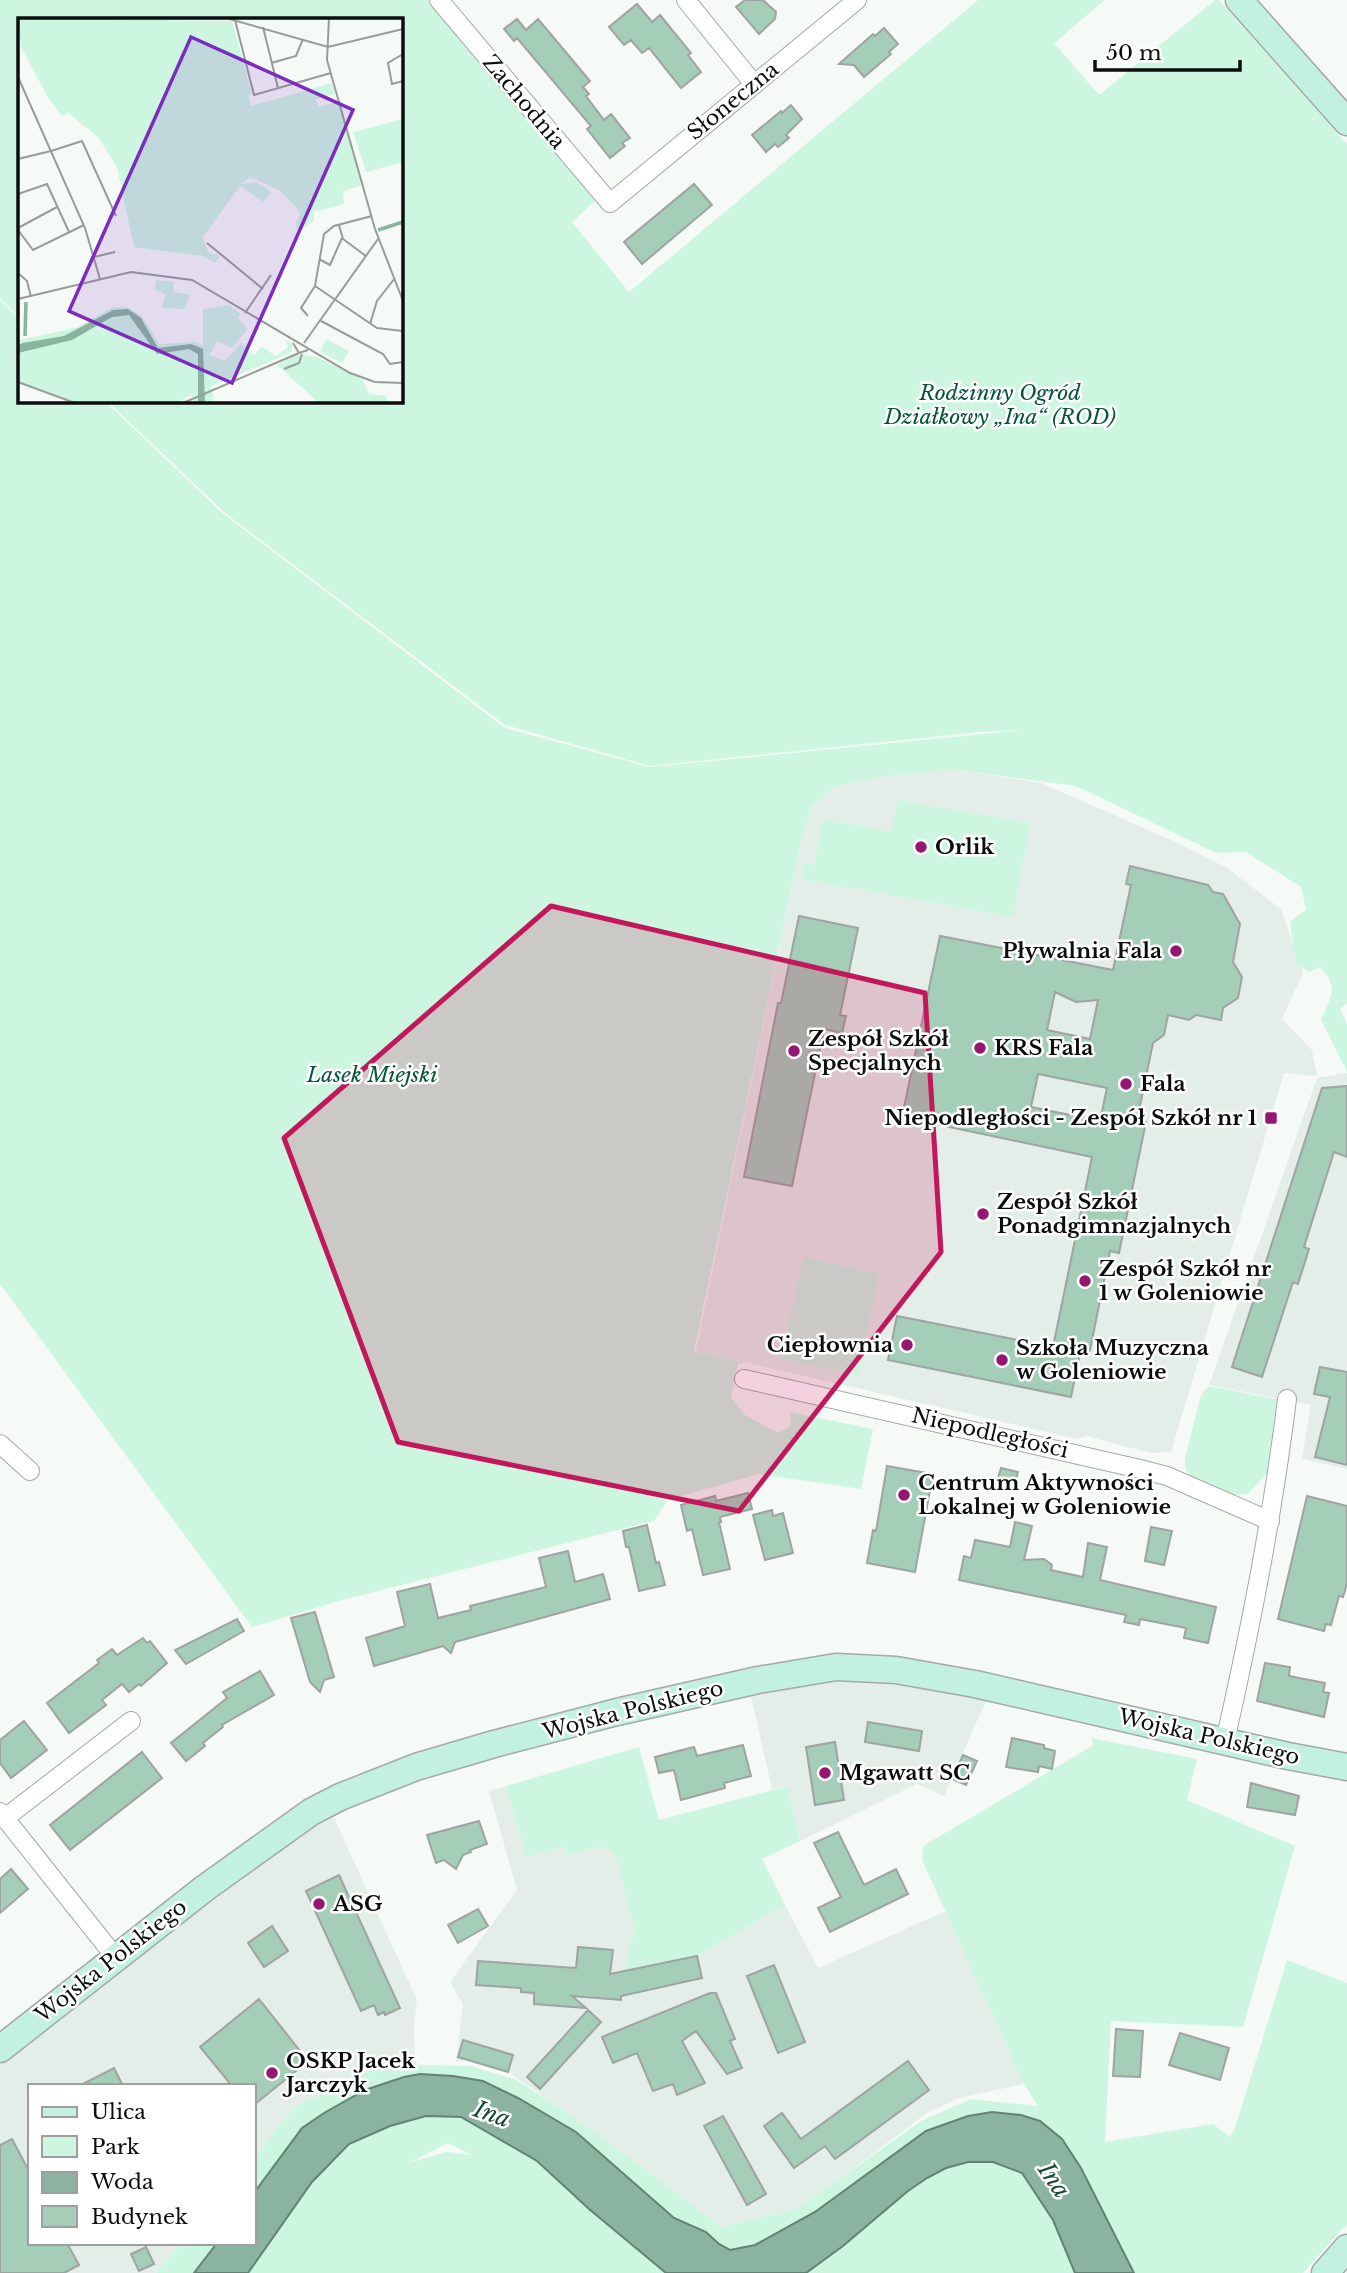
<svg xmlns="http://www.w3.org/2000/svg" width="1347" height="2273" font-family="'Libre Baskerville',serif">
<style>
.built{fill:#e3eee9}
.green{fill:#cdf6e1;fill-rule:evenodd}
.water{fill:#8ab49f;stroke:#648273;stroke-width:2}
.building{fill:#a4ceb8;stroke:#9fa3a1;stroke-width:2;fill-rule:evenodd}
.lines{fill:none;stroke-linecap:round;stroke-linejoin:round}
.street-casing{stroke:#a4a8a6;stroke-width:20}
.secondary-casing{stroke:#a4a8a6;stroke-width:29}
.street{stroke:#fff;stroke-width:18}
.secondary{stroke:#c3f1e0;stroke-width:26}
.marked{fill:#c2185b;fill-opacity:0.2;stroke:#c2185b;stroke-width:5;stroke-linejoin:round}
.poi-dot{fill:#951771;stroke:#fff;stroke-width:2.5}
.labels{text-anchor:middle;stroke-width:5;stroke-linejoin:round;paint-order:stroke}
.street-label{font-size:21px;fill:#0c0e0d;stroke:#fff}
.park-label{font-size:21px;font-style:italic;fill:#055439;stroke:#fff}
.poi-label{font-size:21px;font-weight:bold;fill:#0c0e0d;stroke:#fff;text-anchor:start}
.water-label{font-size:23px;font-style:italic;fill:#154a35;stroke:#fff}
.inset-river{fill:none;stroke:#8ab49f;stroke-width:3.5}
.inset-road{fill:none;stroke:#989c99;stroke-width:2}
.view{fill:#7b2cbf;fill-opacity:0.15;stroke:#7b2cbf;stroke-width:3.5}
.inset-edge{fill:none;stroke:#0c0e0d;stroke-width:3.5}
</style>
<rect width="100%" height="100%" fill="#f6faf7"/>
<path class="built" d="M955,770l86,13 139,61 47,24 54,41 22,64 -21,46 30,31 5,26 -33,-3 -113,379 -20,1 -65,-17 -9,3 -381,-88 105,-509 10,-35 25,-21 58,-11z
M1347,1073v396l-45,-10 9,-54 -102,-20 108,-307z
M842,1678l40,1 106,17 -44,100 -27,-12 -117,57 -12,-55 -16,3 -22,-97z
M506,1786l20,71 37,-11 5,9 32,-8 12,6 7,9 15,67 -8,41 71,-14 88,-51 33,63 128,-57 78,173 -65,14 -32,15 -132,99 -37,16 -43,-1 -61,-52 -144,-102 -41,-13 -13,1 7,-57 -13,-22 67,-92 -28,-99z
M332,1813l85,187 -3,24 1,37 -27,1 -95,46 -39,50v-72h-224v157h152l-26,30h-156v-210l243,-190z"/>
<path class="green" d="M0,0h429l166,201 -23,21 57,70 349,-292h127l-51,43 45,52 116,-95h4l128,144v859l-7,6 7,15v48l-26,-53c10,-20 18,-34 -1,-52l-11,5 -13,-8 -6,-42 16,-13 -5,-22 -55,-35 -30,1 -140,-67 -121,-16 -61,5 -58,11 -25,21 -10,35 -107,509 48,11v2h-4l-7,34 14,17 33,18 13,-7 -1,-14 83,17 -12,60 -103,-15 -90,26 -14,21 -312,79 -90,27 -252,-343v-984l19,19v82h86l116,111 284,216 145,39 373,-37 -43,2 -330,34 -145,-41 -280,-212 -118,-112h294v-382h-382v298l-19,-19z
M898,800l132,23 -17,94 -212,-38 3,-16 10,2 8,-46 70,12z
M803,1257l76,16 -21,102 -77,-16z
M1209,1386l72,14 -13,72 -19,21 -18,3 -40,-18 -6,-10v-10l16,-63z
M1091,1738l106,21 -10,41 108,46 -52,181 -132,-6 -6,121 108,-18 17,13 5,-9 52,-168 60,23v241l-44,49h-1147l26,-30h72v-85l39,-50 95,-46 28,-1 1,4 53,1 45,13 48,31 91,65 67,52 76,-18 124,-88 50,-22 67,7 -14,-22 -102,-224 1,-14 169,-100 1,-4zM448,2143l24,12 -26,-3 -37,11z
M639,1747l20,73 129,-34 12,55 -38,18 23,46 -88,51 -72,14 9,-41 -16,-67 -6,-9 -12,-6 -32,8 -5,-8 -37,10 -20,-71z"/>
<path class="water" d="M420,2074l33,2 30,5 35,17 58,34 98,86 32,14 13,12 11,6 25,-5 60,-33 111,-81 42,-15 24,-4 29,3 19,6 22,18 19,29 53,105h-59l-22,-53 -31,-47 -29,-11h-25l-22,6 -19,10 -19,13 -65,55 -37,27h-140l-77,-64 -52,-48 -76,-44 -35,-1 -36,10 -41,18 -37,38 -64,91h-54l23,-30h37v-50l48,-65 22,-15 41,-23 39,-13z"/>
<path class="building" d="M745,0h18l13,12 -1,7 -16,15 -23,-27z
M637,4l15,18 8,-7 31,38 -3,2 13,17 -20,16 -32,-40 -7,5 -11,-13 -7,5 -15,-18z
M517,19l9,11 12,-11 52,62 -7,6 6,7 -3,2 18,24 7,-6 19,24 -8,5 3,3 -15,12 -23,-29 4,-3 -74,-88 -3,3 -10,-12z
M884,28l14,16 -9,8 2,2 -27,23 -10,-12 -15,-1 34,-30 2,2z
M791,105l11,14 -16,16 3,3 -11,9 -3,-3 -9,8 -14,-17 29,-24 1,2z
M694,184l18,21 -70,59 -18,-22z
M1130,866l78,19 5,7 10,2 17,30 -7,38 9,15 -4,21 -15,10 -2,12 -25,-5 -7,5 -21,-5 -4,20 -11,8 -16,77 9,2 -27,131 -9,-2 -21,104 -9,-2 -9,44 -183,-37 9,-44 156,31 39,-190 -190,-40 38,-181 173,34 18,-85 -5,-1zM1055,992l21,10 22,-2 -8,39 -43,-9zM1038,1074l69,14 -7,33 -69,-14z
M799,916l59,12 -18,87 6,1 -4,17 -18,-4 -32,157 -48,-9 34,-174h3z
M1347,1086v71l-13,-5 -30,95 5,2 -11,35 -5,-2 -31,95 -30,-10 90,-279z
M1320,1367l27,5v93l-32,-8 15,-60 -16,-3z
M887,1466l46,8 -18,98 -48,-9 6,-33 3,1z
M1001,1468l17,4 -5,17 -17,-4z
M748,1493l4,16 -32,8 1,5h-2l11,47 -27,6 -11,-46 -5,2 -6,-26 34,-9 1,5z
M1307,1496l40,10v77l-4,14 -4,-1 -8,29 -5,-1 -2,7 -46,-12z
M772,1510l1,6 10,-3 10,40 -28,7 -12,-45z
M1015,1522l17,4 -8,34 20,-1 8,6 -1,5 32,7 5,-34 19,4 -7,33 116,27 -8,36 -24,-5 2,-10 -46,-9 -1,6 -15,-3 2,-7 -167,-35 5,-24 7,2 4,-18 35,7z
M647,1525l9,38 3,-1 6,23 -26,6 -10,-44h-3l-3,-16z
M1151,1527l21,4 -8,34 -19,-4z
M568,1551l7,31 28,-8 7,25 -155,43 -4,11 -8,-7 -69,20 -8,-28 39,-12 -8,-34 33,-8 8,34 33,-8 -1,-4 76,-19 -7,-29z
M315,1612l19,65 -10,3 -4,12 -10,-10 -19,-64z
M237,1619l7,12 -58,33 -11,-14z
M143,1638l4,5 3,-2 17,22 -26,23 -2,-2 -10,8 -7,-8 -20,16 4,5 -37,28 -22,-30 52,-40 -2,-3 15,-11 5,6z
M1265,1663l25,4 -1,9 36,7 -2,9 6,1 -5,24 -67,-16z
M260,1671l14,24 -52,30 1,2 -20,16 2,3 -19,15 -15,-18 56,-45 -4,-6z
M24,1721l23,29 -36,28 -11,-15v-23z
M868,1722l54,9 -3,20 -54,-9z
M1012,1738l32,7v3l11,3 -3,18 -13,-3 -1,6 -32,-5z
M835,1742l9,58 -29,5 -9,-58z
M743,1745l8,31 -27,7 1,5 -44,12 -7,-30 -15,3 -4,-16 39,-10 3,9z
M142,1752l20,26 -92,72 -20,-25z
M963,1755l14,6 -11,24 -14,-6z
M1251,1783l48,13 -4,19 -48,-8z
M479,1821l8,23 -17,6 1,2 -8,3 -7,14 -12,-9 -8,3 -9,-28z
M838,1832l26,53 32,-16 12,25 -78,38 -12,-24 23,-11 -27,-54z
M11,1869l17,20 -28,24v-34z
M339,1875l61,133 -15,7 -1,-3 -6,3 -4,-10 -13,6 -55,-120z
M478,1909l10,17 -30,17 -10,-18z
M272,1926l16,25 -24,16 -16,-24z
M578,1947l35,3 -3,24 87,-18 5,22 -81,18v4l-49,-4 14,12 -52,-4v-11l-13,-1v-4l-45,-3 2,-24 98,7z
M774,1965l31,77 -27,11 -31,-77z
M710,1993h6l19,46 -5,2 12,27 -15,6 -31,-43 -14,10 23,42 -28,12 -4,-11 -20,7 -16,-38 -24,10 -11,-26z
M259,1999l49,62 -54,44v-19h-22l-32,-39z
M588,2010l13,12 -61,67 -13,-12z
M1116,2029l27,2 -3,46 -27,-1z
M1180,2033l49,15 -9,32 -51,-15z
M463,2040l50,15 -5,17 -50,-15z
M908,2061l21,29 -94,69 -10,-13 -31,22 -30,-42 18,-13 19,26z
M114,2068l9,18h-44z
M723,2116l43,78 -19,11 -43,-79z
M12,2139l18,34v70h37l12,22 -15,8h-64v-128z
M146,2247l8,17 -15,7 -8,-17z"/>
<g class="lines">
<g class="street-casing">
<path id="street" d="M439,0l171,203 247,-203
M686,0l68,84
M744,1379l396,90 27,7 103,45
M0,1444l30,27
M1225,1741c26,-114 48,-227 62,-342
M0,1812l116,146
M5,1818l126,-97"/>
</g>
<g class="secondary-casing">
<path id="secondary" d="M1239,0l108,122
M0,2049l205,-161 106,-76 29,-15 76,-30 78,-23 123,-32 141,-32 78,-13 60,3 79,14 313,72 59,11
M1325,2273l22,-25"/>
</g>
<use href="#street" class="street"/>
<use href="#secondary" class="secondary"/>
</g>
<path class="marked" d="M551,906l374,87 16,259 -202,259 -341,-69 -114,-304z"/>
<g class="poi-dot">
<circle cx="921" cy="847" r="7"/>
<circle cx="1176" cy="951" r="7"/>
<circle cx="980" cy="1048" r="7"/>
<circle cx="794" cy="1051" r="7"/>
<circle cx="1126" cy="1084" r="7"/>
<rect x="1264" y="1111" width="14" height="14" rx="3.5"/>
<circle cx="983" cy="1214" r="7"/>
<circle cx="1085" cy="1281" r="7"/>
<circle cx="907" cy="1345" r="7"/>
<circle cx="1002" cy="1360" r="7"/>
<circle cx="904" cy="1495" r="7"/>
<circle cx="825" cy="1773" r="7"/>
<circle cx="319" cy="1904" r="7"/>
<circle cx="272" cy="2073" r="7"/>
</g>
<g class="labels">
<g class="street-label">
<text transform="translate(733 101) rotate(-39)" y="7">Słoneczna</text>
<text transform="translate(524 102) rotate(50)" y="7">Zachodnia</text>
<text transform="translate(990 1433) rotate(13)" y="7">Niepodległości</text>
<text transform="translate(633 1710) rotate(-14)" y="7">Wojska Polskiego</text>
<text transform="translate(1209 1737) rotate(13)" y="7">Wojska Polskiego</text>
<text transform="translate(111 1961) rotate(-38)" y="7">Wojska Polskiego</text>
</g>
<g class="park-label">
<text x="1000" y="400">Rodzinny Ogród<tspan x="1000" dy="24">Działkowy „Ina“ (ROD)</tspan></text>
<text x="372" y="1082">Lasek Miejski</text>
</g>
<g class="poi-label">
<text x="935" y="854">Orlik</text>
<text x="1162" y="958" text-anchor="end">Pływalnia Fala</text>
<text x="808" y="1046">Zespół Szkół<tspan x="808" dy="24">Specjalnych</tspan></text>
<text x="994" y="1055">KRS Fala</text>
<text x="1140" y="1091">Fala</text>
<text x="1257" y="1125" text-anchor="end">Niepodległości - Zespół Szkół nr 1</text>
<text x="997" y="1209">Zespół Szkół<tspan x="997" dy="24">Ponadgimnazjalnych</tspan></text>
<text x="1099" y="1276">Zespół Szkół nr<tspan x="1099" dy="24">1 w Goleniowie</tspan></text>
<text x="893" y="1352" text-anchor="end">Ciepłownia</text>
<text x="1016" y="1355">Szkoła Muzyczna<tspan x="1016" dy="24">w Goleniowie</tspan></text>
<text x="918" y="1490">Centrum Aktywności<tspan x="918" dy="24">Lokalnej w Goleniowie</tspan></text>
<text x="839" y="1780">Mgawatt SC</text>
<text x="333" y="1911">ASG</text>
<text x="286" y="2068">OSKP Jacek<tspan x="286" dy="24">Jarczyk</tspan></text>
</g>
<g class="water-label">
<text transform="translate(492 2114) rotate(19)" y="8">Ina</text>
<text transform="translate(1054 2180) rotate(56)" y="8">Ina</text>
</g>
</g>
<g transform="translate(18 18)">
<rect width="385" height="385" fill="#f6faf7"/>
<path d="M0,0l214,3 20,73 -4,1 3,11 81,-23 3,11 -19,5 2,8 20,-5 26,83 -21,6 1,13 -30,8v9l-15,10v9l-3,-17 4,-9 -4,-7 -17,-17 -29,-13 -9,7 15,-2 15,10 -7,10 -24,-16 -37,51 5,15 12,4 -5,7 -12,-7 -69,-9 -17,-80 -19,-30 -30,-24 -6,3 -15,-20 -26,-49zM385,101v43l-37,10 -13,-40zM138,262l18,2 -1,10 17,3 -6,14 -23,-1 5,-13 -11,-6zM211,287l12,9 -3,4 10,11 -16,19 -15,-7 -7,14 15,6 16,-18 13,12 8,-8 14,9 12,-9 -3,-7 7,3v9l-82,35 4,10 -4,6h-15l-4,-8 -14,8h-99l-60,-22v-40l6,-2 51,-11 38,-21h14l15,9 17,28 37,-2 7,4v-37zM308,321l23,12 -7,12 -22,-11zM279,336l20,3 46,23 6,14 17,2 2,7h-69l-42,-38z" fill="#cdf6e1"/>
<path d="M110,291l13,9 17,30 33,-4 12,5 2,54h-7v-49l-9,-5 -32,5 -28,-39 -17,2 -40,23 -54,13v-8l5,-2 41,-7 49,-26z" fill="#8ab49f"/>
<path class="inset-river" d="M360,212l25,-8M7,318l1,-34"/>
<path class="inset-road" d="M208,0l102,29 75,-18M311,0l-2,42 48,169 28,72M217,2l19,75 77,-22M245,9l15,61M385,36l-15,9 4,21 11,-3M253,45l25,-7 7,-17M0,59l67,151 15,51M33,133l31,-10 34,75M0,141l33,-8M0,176l29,-10 22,48M321,207l4,14 23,17M0,210l39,-21M0,212l15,20 51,-25M189,225l56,46M76,239l21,-5M301,241l11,6 12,-27M0,255l9,8 4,16M297,268l62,42 26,3M0,281l113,-27 61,8 158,93 25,9 28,1M227,295l26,-38M290,298l-7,-8 14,-22 9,-52 10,-8 38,-10M303,303l62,33 7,10 13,-2M352,306l7,-23 18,-23M275,325l6,10 9,-3M286,325l74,-104M266,351l15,-6 3,-9M0,364l57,21M165,385l116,-50"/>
<path class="view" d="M173,19l162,73 -121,273 -163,-72z"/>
<rect width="385" height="385" class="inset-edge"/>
</g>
<rect x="28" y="2084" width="228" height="161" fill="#ffffff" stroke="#9e9f9e" stroke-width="2"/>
<rect x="42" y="2107" width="35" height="10" fill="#c3f1e0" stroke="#9e9f9e" stroke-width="2"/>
<text x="91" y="2119" font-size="21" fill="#0c0e0d">Ulica</text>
<rect x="42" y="2136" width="35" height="21" fill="#cdf6e1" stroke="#9e9f9e" stroke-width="2"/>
<text x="91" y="2154" font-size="21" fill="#0c0e0d">Park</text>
<rect x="42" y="2172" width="35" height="21" fill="#8ab49f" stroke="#9e9f9e" stroke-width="2"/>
<text x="91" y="2189" font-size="21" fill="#0c0e0d">Woda</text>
<rect x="42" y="2206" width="35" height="21" fill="#a4ceb8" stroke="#9e9f9e" stroke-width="2"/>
<text x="91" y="2224" font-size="21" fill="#0c0e0d">Budynek</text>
<path d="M1095 60v10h145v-10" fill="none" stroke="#0c0e0d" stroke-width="3.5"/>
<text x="1106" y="60" font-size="21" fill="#0c0e0d" stroke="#ffffff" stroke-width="5" paint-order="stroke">50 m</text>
</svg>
